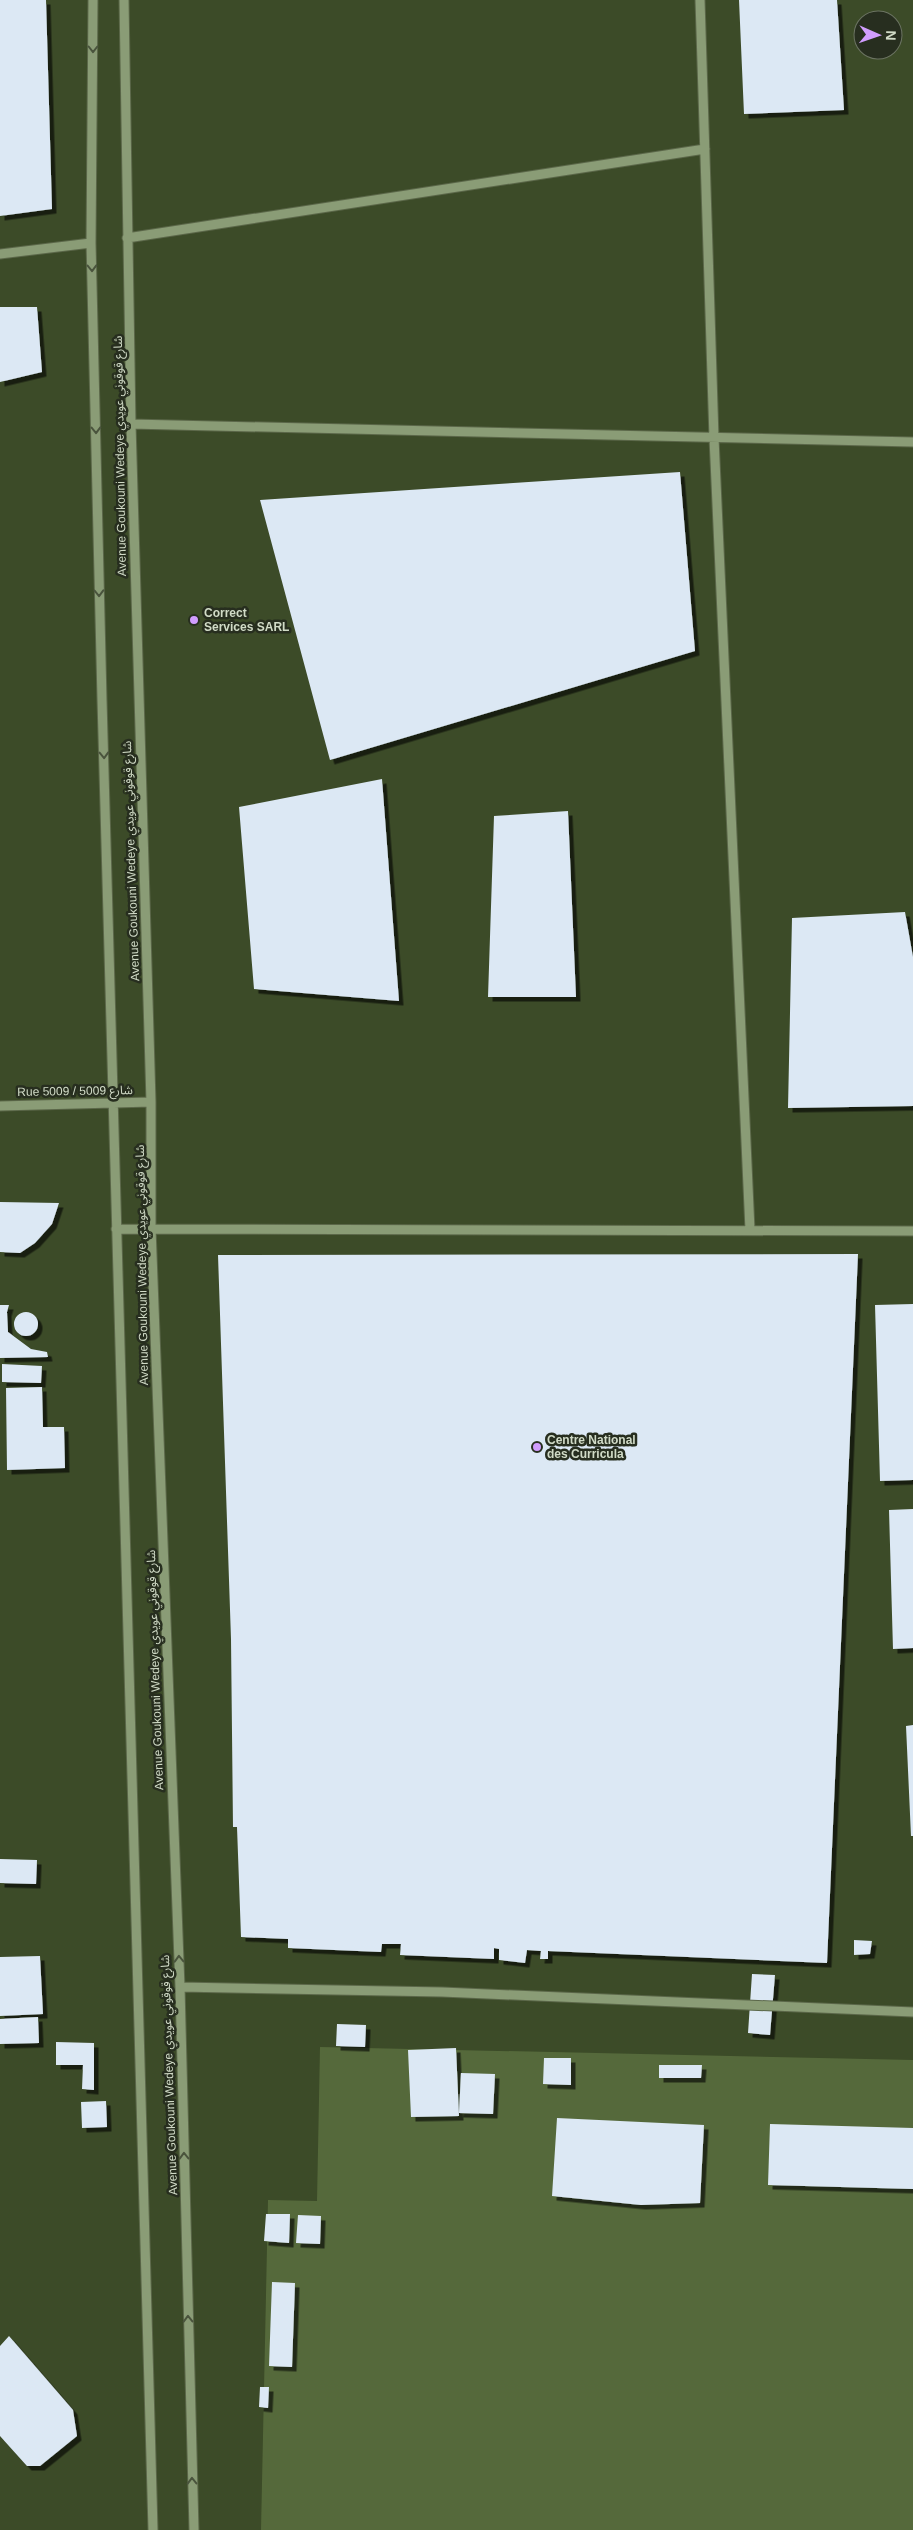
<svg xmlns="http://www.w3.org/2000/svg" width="913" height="2530" font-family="Arial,'Noto Sans Arabic',sans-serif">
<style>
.green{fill:#55693b}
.building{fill:#dce8f4;filter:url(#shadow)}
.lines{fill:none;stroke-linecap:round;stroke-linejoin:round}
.minor-casing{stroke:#5b6749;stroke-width:11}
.minor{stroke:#8a9c76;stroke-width:9}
.oneway{stroke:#4a543d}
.poi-dot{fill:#d19dfe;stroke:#272e1f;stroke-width:2}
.labels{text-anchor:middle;stroke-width:5;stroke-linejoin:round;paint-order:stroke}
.street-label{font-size:12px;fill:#d1dbc7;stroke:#272e1f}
.poi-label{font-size:12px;font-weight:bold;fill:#d1dbc7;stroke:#272e1f;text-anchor:start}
</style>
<defs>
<filter id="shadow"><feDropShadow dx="4.5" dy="4.5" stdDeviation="0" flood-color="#0009"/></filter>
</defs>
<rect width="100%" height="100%" fill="#3c4b28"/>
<path class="green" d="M320,2047l593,13v470h-652l7,-330 49,1z"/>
<path class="building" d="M0,0h46l6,209 -52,7z
M739,0h98l7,110 -100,4z
M0,307h37l5,65 -42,10z
M680,472l15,179 -365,109 -70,-260z
M382,779l17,222 -145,-12 -15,-182z
M568,811l8,186h-88l6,-181z
M905,912l8,45v149l-125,2 4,-190z
M0,1202l59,1 -7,21 -17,19 -15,10 -20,-1z
M858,1254l-31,709 -279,-12v8h-8l1,-8 -14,-1 -2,13 -26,-3v-11l-5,-1v11l-94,-4 1,-11h-19l-1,8 -93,-4v-9l-47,-2 -4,-110h-4l-2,-188 -13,-384z
M913,1304v176l-33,1 -5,-176z
M0,1305h9l-2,7 1,20 23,17 16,3 1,5 -48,1z
M14 1324a12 12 0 1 1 24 0a12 12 0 1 1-24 0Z
M2,1364l40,2 -1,17 -39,-1z
M42,1387l1,40h21l1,41 -58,2 -1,-82z
M913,1509v139l-20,1 -4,-139z
M913,1725v111h-2l-5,-110z
M0,1859l37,1 -1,24 -36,-1z
M854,1940l18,1 -2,13 -16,1z
M40,1956l3,58 -43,2v-59z
M752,1974l23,1 -5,60 -22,-2z
M38,2017l1,26 -39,1v-25z
M337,2024l29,1 -1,22 -29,-1z
M56,2042l38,1v47l-12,-1 1,-24h-27z
M456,2048l3,68 -48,1 -3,-67z
M544,2058h27v27l-28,-1z
M659,2065h43l-1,13h-42z
M461,2073l34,1 -2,40 -34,-1z
M106,2101l1,26 -25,1 -1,-26z
M557,2118l147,7 -4,78 -59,2 -89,-9z
M770,2124l143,4v61l-145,-4z
M266,2214h24l-1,29 -25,-2z
M298,2215l23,1 -1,28 -24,-1z
M272,2282l23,1 -3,84 -23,-1z
M9,2336l64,74 4,26 -37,30h-13l-27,-30v-90z
M260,2387h9l-1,21 -9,-1z"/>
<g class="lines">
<g class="minor-casing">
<path id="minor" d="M93,0l-2,243 11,457 51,1830
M124,0l7,424 20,678v126l29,759 14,543
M700,0l14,438 36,792
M127,238l578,-89
M0,254l91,-11
M131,424l782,18
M0,1106l151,-4
M116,1229l797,2
M180,1987l262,5 471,20"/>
</g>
<use href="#minor" class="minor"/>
</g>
<defs><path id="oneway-chevron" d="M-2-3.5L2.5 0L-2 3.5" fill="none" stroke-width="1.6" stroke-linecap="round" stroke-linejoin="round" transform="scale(1.25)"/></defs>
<g class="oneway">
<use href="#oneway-chevron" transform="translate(93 49) rotate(90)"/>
<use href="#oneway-chevron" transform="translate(92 268) rotate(89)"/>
<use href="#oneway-chevron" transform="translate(96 430) rotate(89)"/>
<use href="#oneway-chevron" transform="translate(99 593) rotate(89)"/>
<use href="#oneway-chevron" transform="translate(104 755) rotate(88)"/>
<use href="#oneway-chevron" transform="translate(179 1959) rotate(-92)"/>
<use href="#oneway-chevron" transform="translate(184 2156) rotate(-91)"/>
<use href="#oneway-chevron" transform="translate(188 2319) rotate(-91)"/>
<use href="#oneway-chevron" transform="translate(192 2481) rotate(-91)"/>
</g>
<g class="poi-dot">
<circle cx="194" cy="620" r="5"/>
<circle cx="537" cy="1447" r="5"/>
</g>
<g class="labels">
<g class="street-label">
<text transform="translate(120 456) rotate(-91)" y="4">Avenue Goukouni Wedeye شارع قوقوني عويدي</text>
<text transform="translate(131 861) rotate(-92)" y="4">Avenue Goukouni Wedeye شارع قوقوني عويدي</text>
<text transform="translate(75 1091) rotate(-1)" y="4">Rue 5009 / شارع 5009</text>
<text transform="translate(142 1265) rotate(-91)" y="4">Avenue Goukouni Wedeye شارع قوقوني عويدي</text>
<text transform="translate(155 1670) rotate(-92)" y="4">Avenue Goukouni Wedeye شارع قوقوني عويدي</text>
<text transform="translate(169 2075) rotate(-92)" y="4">Avenue Goukouni Wedeye شارع قوقوني عويدي</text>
</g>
<g class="poi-label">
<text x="204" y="617">Correct<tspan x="204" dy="14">Services SARL</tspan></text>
<text x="547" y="1444">Centre National<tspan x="547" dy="14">des Curricula</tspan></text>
</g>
</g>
<g transform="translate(878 35) rotate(92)"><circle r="24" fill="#272e1f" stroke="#6b7362"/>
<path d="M0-4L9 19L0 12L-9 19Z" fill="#d19dfe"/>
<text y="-8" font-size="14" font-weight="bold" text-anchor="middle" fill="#d1dbc7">N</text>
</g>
</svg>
